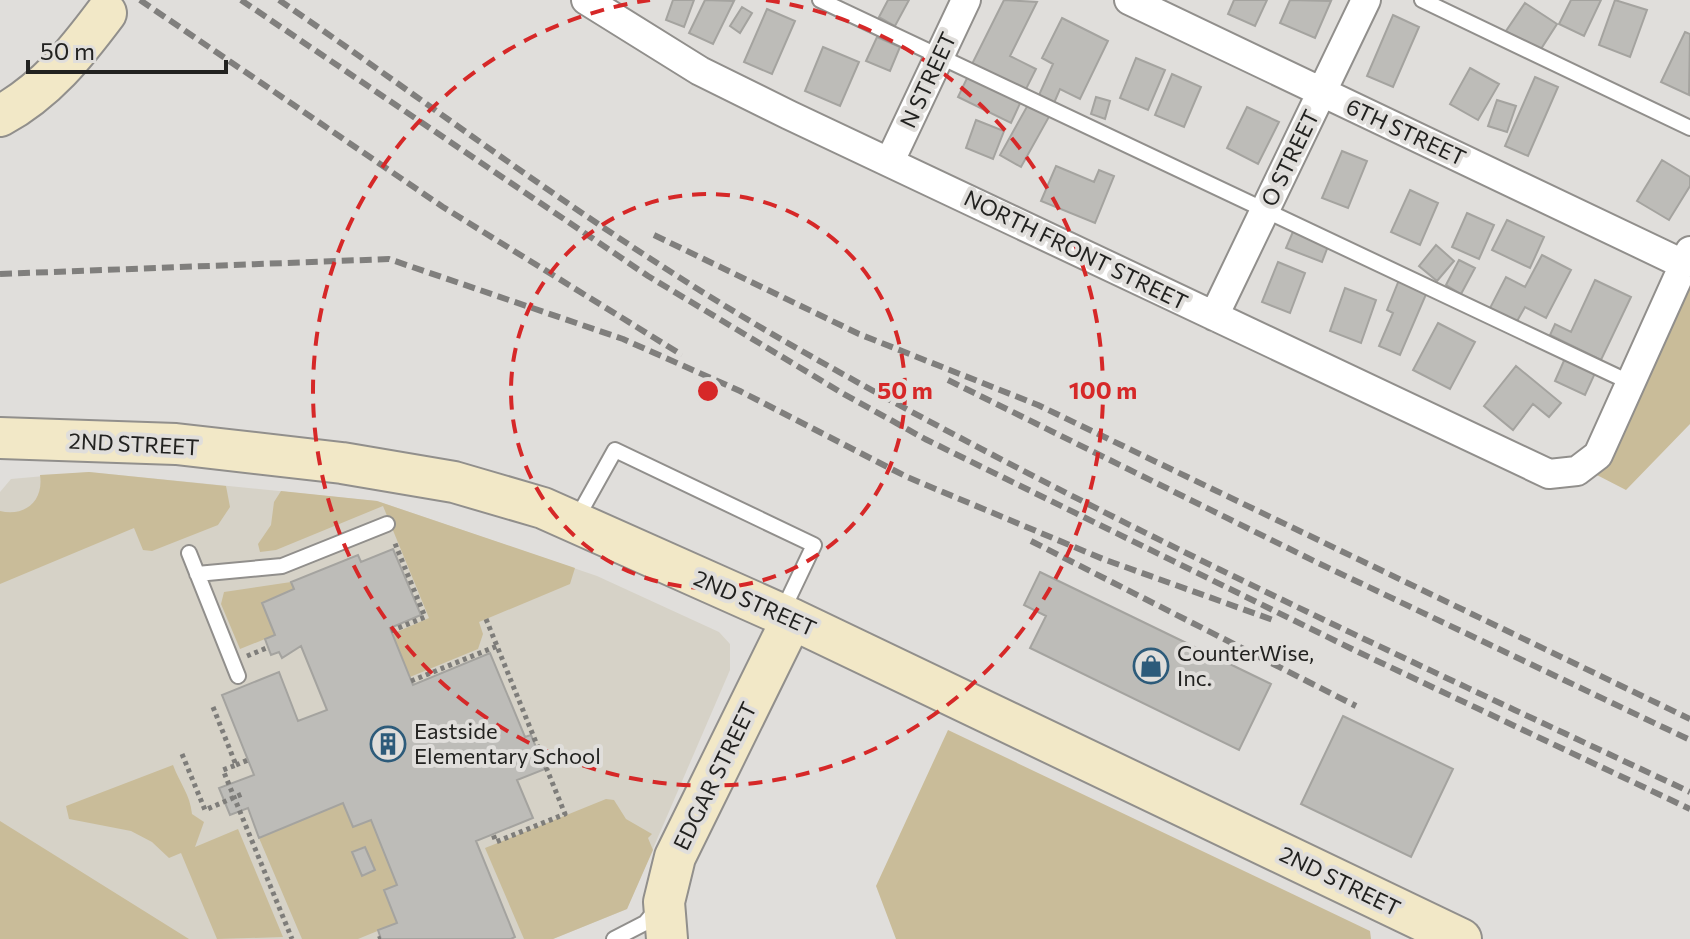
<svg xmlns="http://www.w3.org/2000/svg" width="1690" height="939" font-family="Commissioner,sans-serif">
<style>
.built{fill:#d6d2c7}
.green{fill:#c9bc99}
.building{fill:#bdbcb8;stroke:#a4a39f;stroke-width:2}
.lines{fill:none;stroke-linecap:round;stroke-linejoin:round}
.lane-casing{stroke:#918f8c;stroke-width:18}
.street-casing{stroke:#918f8c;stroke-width:32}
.secondary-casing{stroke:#918f8c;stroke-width:44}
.path{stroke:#7e7d7a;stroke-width:5;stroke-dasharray:4 4;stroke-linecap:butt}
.lane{stroke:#fff;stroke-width:14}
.street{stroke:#fff;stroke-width:28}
.secondary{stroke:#f2e8c7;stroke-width:40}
.rail{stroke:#807f7d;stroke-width:6;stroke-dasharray:12 6;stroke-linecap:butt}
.ring{fill:none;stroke:#d62828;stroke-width:4;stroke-dasharray:14 10}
.labels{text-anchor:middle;stroke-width:8;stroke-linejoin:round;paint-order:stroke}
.street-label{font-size:22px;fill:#222220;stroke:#e0dedb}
.poi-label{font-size:22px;fill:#222220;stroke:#e0dedb;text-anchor:start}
.centre{fill:#d62828;stroke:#e0dedb;stroke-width:4}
.ring-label{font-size:24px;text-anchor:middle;font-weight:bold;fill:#d62828;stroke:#e0dedb;stroke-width:8;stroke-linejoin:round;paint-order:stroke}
</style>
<rect width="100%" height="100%" fill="#e0dedb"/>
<path class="built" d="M89,472l288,29 220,75 122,56 11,12v26l-103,239 -74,30h-553v-447l11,-13z"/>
<path class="green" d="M1690,264v160l-64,66 -33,-17z
M89,472l137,14 4,21 -12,18 -66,26 -9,-1 -9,-22 -134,56v-73c25,6 44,-10 40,-36z
M281,491l96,10 198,67 -5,16 -91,38 4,12 -5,15 -68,28 -18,-43 37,-16 -46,-112 -107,44 -16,2 -2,-8 13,-19 3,-23z
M291,582l3,7 -31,14 12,32 -35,14 -19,-45 3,-12z
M948,730l422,201 1,8h-475l-20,-53z
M173,765c7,19 17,29 19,49l12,8 -9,25 43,-18 45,108 -66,2 -36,-86 -12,5 -17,-16 -21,-11 -62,-12 -3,-13z
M606,799l8,1 12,19 26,15 -4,4 5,12 -26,59 -74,30h-29l-39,-91z
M343,803l28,17 26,65 -13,6 13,32 -39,16h-56l-43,-101z
M0,821l189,118h-189z"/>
<path class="building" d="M673,0h21l-10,27 -18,-7z
M705,0l29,1 -21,43 -24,-11z
M888,0h21l-14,26 -16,-9z
M1004,0l33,2 -27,54 26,13 -11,22 -53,-27z
M1234,0h33l-12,26 -27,-12z
M1290,0l41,1 -16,37 -35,-15z
M1571,0h30l-17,36 -25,-12z
M1615,0l32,10 -17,47 -31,-12z
M1525,3l32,21 -18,28 -33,-21z
M742,7l10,6 -12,20 -10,-7z
M767,9l28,12 -23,53 -28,-12z
M1393,15l26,12 -26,60 -26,-11z
M1062,18l46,23 -28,58 -20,-10 -6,14 -15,-8 14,-31 -11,-6z
M1685,32l5,2 -1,61 -28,-13z
M877,37l23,10 -10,24 -24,-10z
M823,47l36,15 -19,44 -35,-15z
M1136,58l29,12 -17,40 -28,-12z
M1470,68l29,16 -21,36 -28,-16z
M969,74l53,25 -11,24 -53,-26z
M1172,74l29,13 -17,40 -29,-12z
M1535,77l23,10 -30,69 -23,-10z
M1096,97l14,4 -5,18 -14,-5z
M1497,100l19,6 -9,26 -19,-6z
M1029,103l21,12 -29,52 -21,-12z
M1247,107l32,15 -21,42 -31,-16z
M976,120l28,11 -11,28 -27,-11z
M1342,151l25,10 -19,47 -26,-10z
M1662,160l28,17v9l-21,34 -32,-19z
M1056,166l38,16 5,-12 15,6 -19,47 -54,-22z
M1410,190l28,13 -18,42 -29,-13z
M1467,213l27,12 -15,34 -27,-12z
M1507,220l37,17 -14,31 -38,-18z
M1295,227l35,14 -8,21 -36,-14z
M1436,245l18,16 -17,20 -18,-15z
M1542,255l29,15 -25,48 -21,-11 -9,16 -26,-15 16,-31 19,10z
M1459,260l16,8 -14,26 -15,-9z
M1278,262l27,11 -15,40 -28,-11z
M1399,280l28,12 -27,63 -21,-9 14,-33 -6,-3z
M1595,280l36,17 -30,63 -51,-25 5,-11 16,8z
M1345,288l31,12 -15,43 -31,-12z
M1438,323l37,19 -25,47 -37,-19z
M1566,356l30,15 -11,24 -30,-14z
M1516,366l45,37 -12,14 -16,-13 -20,26 -29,-24z
M393,549l28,66 -31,13 23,57 77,-32 35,84 6,-2 14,34 -28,11 16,38 -57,23 39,96 -4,2h-130l-3,-9 19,-7 -13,-33 13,-5 -26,-65 -18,7 -10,-24 -84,35 -11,-30 -18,7 -11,-27 35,-13 -32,-80 57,-23 19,49 29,-11 -26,-64 -19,12 -3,-6 -8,3 -6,-16 10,-4 -13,-32 32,-14 -3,-7 67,-27 3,7z
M1040,572l231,112 -32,66 -209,-102 16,-32 -22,-11z
M1343,716l110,53 -42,88 -110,-53z
M365,847l10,23 -13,6 -10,-24z"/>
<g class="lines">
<g class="lane-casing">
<path id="lane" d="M820,0l811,383
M1422,0l268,128
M577,518l38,-68 199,95 -31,65
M189,553l49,123
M197,574l85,-8 105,-42
M614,939l31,-16 11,-13"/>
</g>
<g class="street-casing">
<path id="street" d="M586,0l114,71 89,44 760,359 28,-3 21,-16 92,-204
M1129,0l554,264
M890,161l76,-161
M1214,316l152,-316"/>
</g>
<g class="secondary-casing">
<path id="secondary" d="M0,116c46,-25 76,-63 106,-103
M0,438l176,6 166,19 112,19 89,26 249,111 669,320
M667,939l-3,-37 11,-45 117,-238"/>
</g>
<path class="path" d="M486,619l79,195 -69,28 -3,-8
M391,631l34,-14 -31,-76
M247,656l22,-9
M411,681l86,-35
M213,707l23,58 -13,5 69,169
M182,754l23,56 37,-16
M236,765l12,-5
M378,939l3,-1"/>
<use href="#lane" class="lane"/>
<use href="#street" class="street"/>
<use href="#secondary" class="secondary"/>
<path class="rail" d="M140,0l303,207 239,148
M241,0l407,276 194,117 83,46 427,210 338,160
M279,0c167,115 330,241 507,342 292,167 599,307 904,450
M654,235l205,99 179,71 652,314
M0,274l389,-15 234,80 117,52 167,86 196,82 170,61
M948,380l366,181 376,179
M1031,541l325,165"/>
</g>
<g class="ring">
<circle cx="708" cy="391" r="197"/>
<path d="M766 0A395 395 0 1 1 650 0"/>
</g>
<defs>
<g id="shop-ring" transform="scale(1.8)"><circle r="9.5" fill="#e0dedb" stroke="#2d5b7a" stroke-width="1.5"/><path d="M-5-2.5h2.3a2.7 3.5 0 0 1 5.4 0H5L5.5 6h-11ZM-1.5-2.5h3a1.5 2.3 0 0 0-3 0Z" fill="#2d5b7a"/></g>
<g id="building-ring" transform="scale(1.8)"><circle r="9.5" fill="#e0dedb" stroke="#2d5b7a" stroke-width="1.5"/><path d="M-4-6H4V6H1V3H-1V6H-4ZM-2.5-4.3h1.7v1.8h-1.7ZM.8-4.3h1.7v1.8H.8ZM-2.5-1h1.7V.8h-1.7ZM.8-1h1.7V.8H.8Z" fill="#2d5b7a"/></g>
</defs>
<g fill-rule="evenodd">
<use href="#shop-ring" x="1151" y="666"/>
<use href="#building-ring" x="388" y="744"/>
</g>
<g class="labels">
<g class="street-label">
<text transform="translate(928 80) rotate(-65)" y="8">N STREET</text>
<text transform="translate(1406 132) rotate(25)" y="8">6TH STREET</text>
<text transform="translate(1290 158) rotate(-64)" y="8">O STREET</text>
<text transform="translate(1076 250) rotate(26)" y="8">NORTH FRONT STREET</text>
<text transform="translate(134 444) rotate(3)" y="8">2ND STREET</text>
<text transform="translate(755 603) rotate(24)" y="8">2ND STREET</text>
<text transform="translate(715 776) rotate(-64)" y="8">EDGAR STREET</text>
<text transform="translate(1340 881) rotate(26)" y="8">2ND STREET</text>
</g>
<g class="poi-label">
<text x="1177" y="661">CounterWise,<tspan x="1177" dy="25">Inc.</tspan></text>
<text x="414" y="739">Eastside<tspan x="414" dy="25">Elementary School</tspan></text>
</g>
</g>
<circle cx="708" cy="391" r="12" class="centre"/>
<g class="ring-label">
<text x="905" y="399">50 m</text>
<text x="1103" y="399">100 m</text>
</g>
<path d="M28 60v12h198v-12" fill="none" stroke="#222220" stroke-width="4"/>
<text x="40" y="60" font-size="24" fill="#222220" stroke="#e0dedb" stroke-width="6" paint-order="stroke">50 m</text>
</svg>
